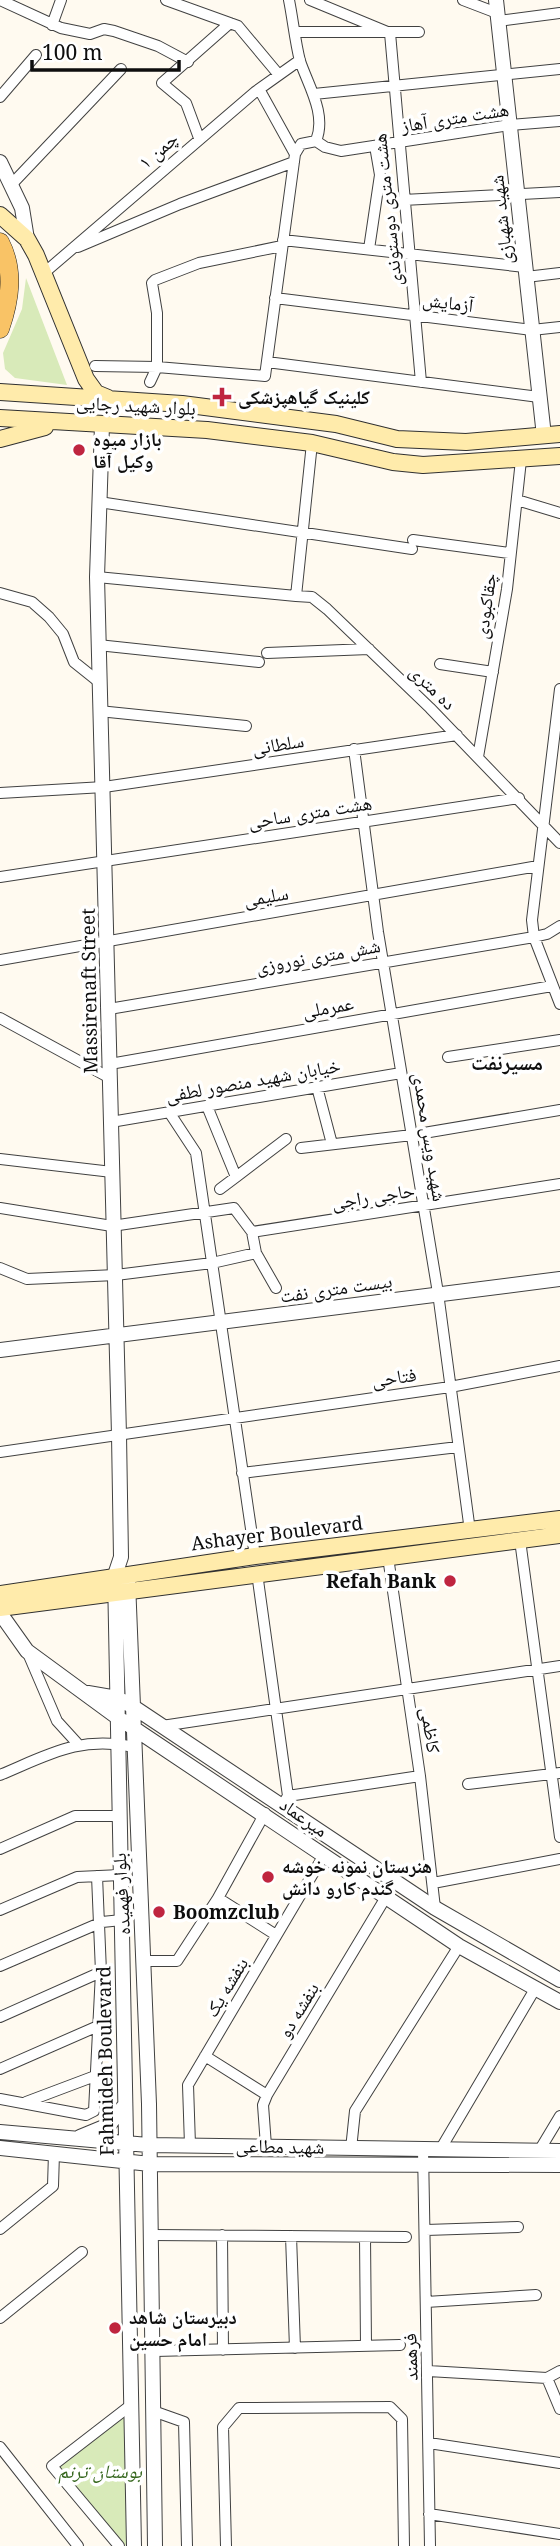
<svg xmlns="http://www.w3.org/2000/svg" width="560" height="2546" font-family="'Noto Serif','Noto Naskh Arabic',serif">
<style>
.green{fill:#d8eab9}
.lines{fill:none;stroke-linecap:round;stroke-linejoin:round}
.minor-casing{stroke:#414141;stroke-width:12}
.tertiary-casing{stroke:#414141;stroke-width:16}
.secondary-casing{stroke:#303030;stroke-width:18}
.primary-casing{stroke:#1f1f1f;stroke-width:19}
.minor{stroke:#fff;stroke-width:10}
.tertiary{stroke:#fff;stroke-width:14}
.secondary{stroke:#ffebab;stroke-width:16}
.primary{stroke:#f9c366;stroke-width:18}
.poi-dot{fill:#bf2540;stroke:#fff;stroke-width:2.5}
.labels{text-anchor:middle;stroke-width:7;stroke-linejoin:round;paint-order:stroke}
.street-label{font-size:19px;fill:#0e0e0e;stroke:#fff}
.poi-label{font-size:19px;font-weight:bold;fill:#0e0e0e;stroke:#fff;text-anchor:start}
.park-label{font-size:19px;font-style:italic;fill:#36671e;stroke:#fff}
.neighbourhood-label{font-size:21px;font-weight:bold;fill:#0e0e0e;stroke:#fff}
</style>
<rect width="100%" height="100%" fill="#fffaf0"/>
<path class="green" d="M26,278l41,107 -52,-7 -10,-9 -2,-16 19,-44z
M127,2414l3,132h-4l-66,-79z"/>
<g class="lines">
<g class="minor-casing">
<path id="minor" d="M0,0l61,28 29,6 14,-5 10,2 44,15 30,16
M166,0l72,26 41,49
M310,0l80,33 31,349
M463,0l34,13
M498,21l62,-8
M52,25l9,-25
M295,32h124
M259,89l36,65
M314,94l246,-25
M0,97l36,-42
M199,138l-13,-35 -24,-20 68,-60
M316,141l9,6 16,4 169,-26 50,-4
M11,185l110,-116
M403,200l157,-8
M283,240l242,27
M78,247l102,-43 114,-42
M369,249l11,-74 -5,-29
M44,273l211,-181 45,-32
M526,277l34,-4
M275,298l257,32 28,-3
M267,362l272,35
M95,366l62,1v-54l-5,-30 3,-3 44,-17 83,-17
M150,382l7,-15 108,9 30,-222 6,-10 15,-3c11,-27 -8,-56 -16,-80 -5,-20 -7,-41 -11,-61
M312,443l-16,153 16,1 15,12 103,99 130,135
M517,500l43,13
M99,502l313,47
M413,540l96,13
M97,577l199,19
M0,593l32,9 17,15 14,17 11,28 25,20
M98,645l161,17
M267,653l102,-4
M440,664l53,8
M560,689l-28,231 2,17 26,67
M99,711l147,15
M354,749l24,183 60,361 32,238
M478,757l29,-168 14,-129
M0,793l104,-6 353,-52
M0,877l519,-79
M0,960l538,-94
M109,1009l425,-72 13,-3 13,-8
M0,1018l110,60
M448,1057l112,-17
M110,1064l442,-78
M317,1087l15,57
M207,1106l29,71 -16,12
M169,1112l27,41 59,403
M111,1122l290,-49
M301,1148l111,-13 148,-25
M0,1159l112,13
M236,1177l50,-38
M0,1208l112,18 122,-18 18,24
M0,1268l27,11 89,-4 96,-12 44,-10
M276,1288l-20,-35 -4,-21 308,-48
M0,1452l450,-65 110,-21
M242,1473l216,-26
M520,1540l40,297
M388,1557l32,219 15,132
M257,1573l31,223 -5,8
M27,1651l30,70 20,22
M162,1726l398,-60
M0,1775c48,-20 80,-40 134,-28
M468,1784l92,-11
M288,1796l132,-20
M265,1813l-47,85 58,37
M0,1849l75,-33h44
M433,1883l127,-24
M0,1910l77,-33 44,-2
M143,1961h34l41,-63
M0,1966l102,-44 20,-2
M0,2017l101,-45
M205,2056l62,39
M0,2069l98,-43
M0,2099l86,16 8,-4 7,-139 -4,-96
M26,2102l69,-26
M190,2145l-2,-60 136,-230
M266,2146l-3,-41 4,-10 119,-198
M351,2149l4,-38 104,-165
M423,2150l7,396
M440,2150l95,-161
M539,2151l21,-35
M0,2229l53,-43 1,-33
M426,2230l92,-3
M151,2235l255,2
M222,2235l1,115
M291,2236l4,112
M365,2237l1,109
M426,2302l110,-7
M0,2318l82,-66
M155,2351l245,-6
M428,2371l119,7 13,-7
M547,2378l13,31
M153,2411l31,11 3,124
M429,2443l131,20
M0,2447l78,99
M429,2514l131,20
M119,2546l-67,-80 79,-61
M226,2546l-3,-119 16,-19 151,-1 12,12 2,127"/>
</g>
<g class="tertiary-casing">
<path id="tertiary" d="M496,0l48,436
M0,162l22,46 5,31
M102,425l-5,152 22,858 2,122 -6,18 19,971
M0,1350l560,-71
M128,1582l21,522 6,442
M0,1613l27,38 90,66 342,229 101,56
M88,1693l29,5 15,8 303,202 125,72
M0,2132l148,13 412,6
M80,2137l29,-12 15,-19
M0,2148l150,16 410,1"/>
</g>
<g class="secondary-casing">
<path id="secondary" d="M0,215l27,24 9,16 50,124 10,14 12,5
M0,392l182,12 154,20 61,15 69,3 94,-8
M0,418l207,12 105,13 81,19 30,3 137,-9
M0,439l45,-12
M0,1594l255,-38 305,-37
M0,1608l560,-73"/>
</g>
<g class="primary-casing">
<path id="primary" d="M0,242c15,29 10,58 0,87"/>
</g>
<use href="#minor" class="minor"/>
<use href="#tertiary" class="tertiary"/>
<use href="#secondary" class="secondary"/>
<use href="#primary" class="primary"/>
</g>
<g class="poi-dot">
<path d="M218.5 386.5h7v7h7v7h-7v7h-7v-7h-7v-7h7z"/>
<circle cx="79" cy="450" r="7"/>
<circle cx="450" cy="1581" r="7"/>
<circle cx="268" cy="1877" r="7"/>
<circle cx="159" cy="1912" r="7"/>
<circle cx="115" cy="2328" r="7"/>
</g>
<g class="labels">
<g class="street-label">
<text transform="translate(455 117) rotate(-9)" y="7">هشت متری آهاز</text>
<text transform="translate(158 150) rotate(-41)" y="7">چمن ۱</text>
<text transform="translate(387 210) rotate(-96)" y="7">هشت متری دوستوندی</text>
<text transform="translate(501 220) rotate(-96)" y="7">شهید شهبازی</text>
<text transform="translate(448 302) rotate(7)" y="7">آزمایش</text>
<text transform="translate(136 405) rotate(3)" y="7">بلوار شهید رجایی</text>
<text transform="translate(485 606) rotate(-82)" y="7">چقاکبودی</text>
<text transform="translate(433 687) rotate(44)" y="7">ده متری</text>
<text transform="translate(278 744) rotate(-9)" y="7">سلطانی</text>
<text transform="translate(310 812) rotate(-9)" y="7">هشت متری ساحی</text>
<text transform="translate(266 896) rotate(-9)" y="7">سلیمی</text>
<text transform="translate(318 956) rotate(-10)" y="7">شش متری نوروزی</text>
<text transform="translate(89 991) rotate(-91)" y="7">Massirenaft Street</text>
<text transform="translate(328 1007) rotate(-10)" y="7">عمرملی</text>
<text transform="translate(253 1080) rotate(-10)" y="7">خیابان شهید منصور لطفی</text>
<text transform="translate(430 1137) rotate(81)" y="7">شهید ویس محمدی</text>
<text transform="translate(373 1196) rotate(-9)" y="7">حاجی راجی</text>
<text transform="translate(336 1288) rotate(-8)" y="7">بیست متری نفت</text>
<text transform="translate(394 1377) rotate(-8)" y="7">فتاحی</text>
<text transform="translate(277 1533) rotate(-7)" y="7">Ashayer Boulevard</text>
<text transform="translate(431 1730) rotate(82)" y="7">کاظمی</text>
<text transform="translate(304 1817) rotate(35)" y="7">میرعماد</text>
<text transform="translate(121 1894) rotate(-93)" y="7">بلوار فهمیده</text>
<text transform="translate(226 1987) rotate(-59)" y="7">بنفشه یک</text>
<text transform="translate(298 2010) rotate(-59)" y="7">بنفشه دو</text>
<text transform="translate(105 2061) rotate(-91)" y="7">Fahmideh Boulevard</text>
<text transform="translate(280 2146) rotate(1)" y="7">شهید مطاعی</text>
<text transform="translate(410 2357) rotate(-92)" y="7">فرهمند</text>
</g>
<g class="poi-label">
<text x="238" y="404">کلینیک گیاهپزشکی</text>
<text x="93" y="446">بازار میوه<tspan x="93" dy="22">وکیل آقا</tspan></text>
<text x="436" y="1588" text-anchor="end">Refah Bank</text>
<text x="282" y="1873">هنرستان نمونه خوشه<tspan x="282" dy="22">گندم کارو دانش</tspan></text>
<text x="173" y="1919">Boomzclub</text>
<text x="129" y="2324">دبیرستان شاهد<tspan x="129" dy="22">امام حسین</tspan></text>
</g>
<g class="park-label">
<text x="100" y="2478">بوستان ترنم</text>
</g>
<g class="neighbourhood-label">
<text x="507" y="1070">مسیرنفت</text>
</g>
</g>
<path d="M32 60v10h147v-10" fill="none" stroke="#0e0e0e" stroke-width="3.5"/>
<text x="42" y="60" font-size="21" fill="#0e0e0e" stroke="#ffffff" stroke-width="5" paint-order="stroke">100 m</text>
</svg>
